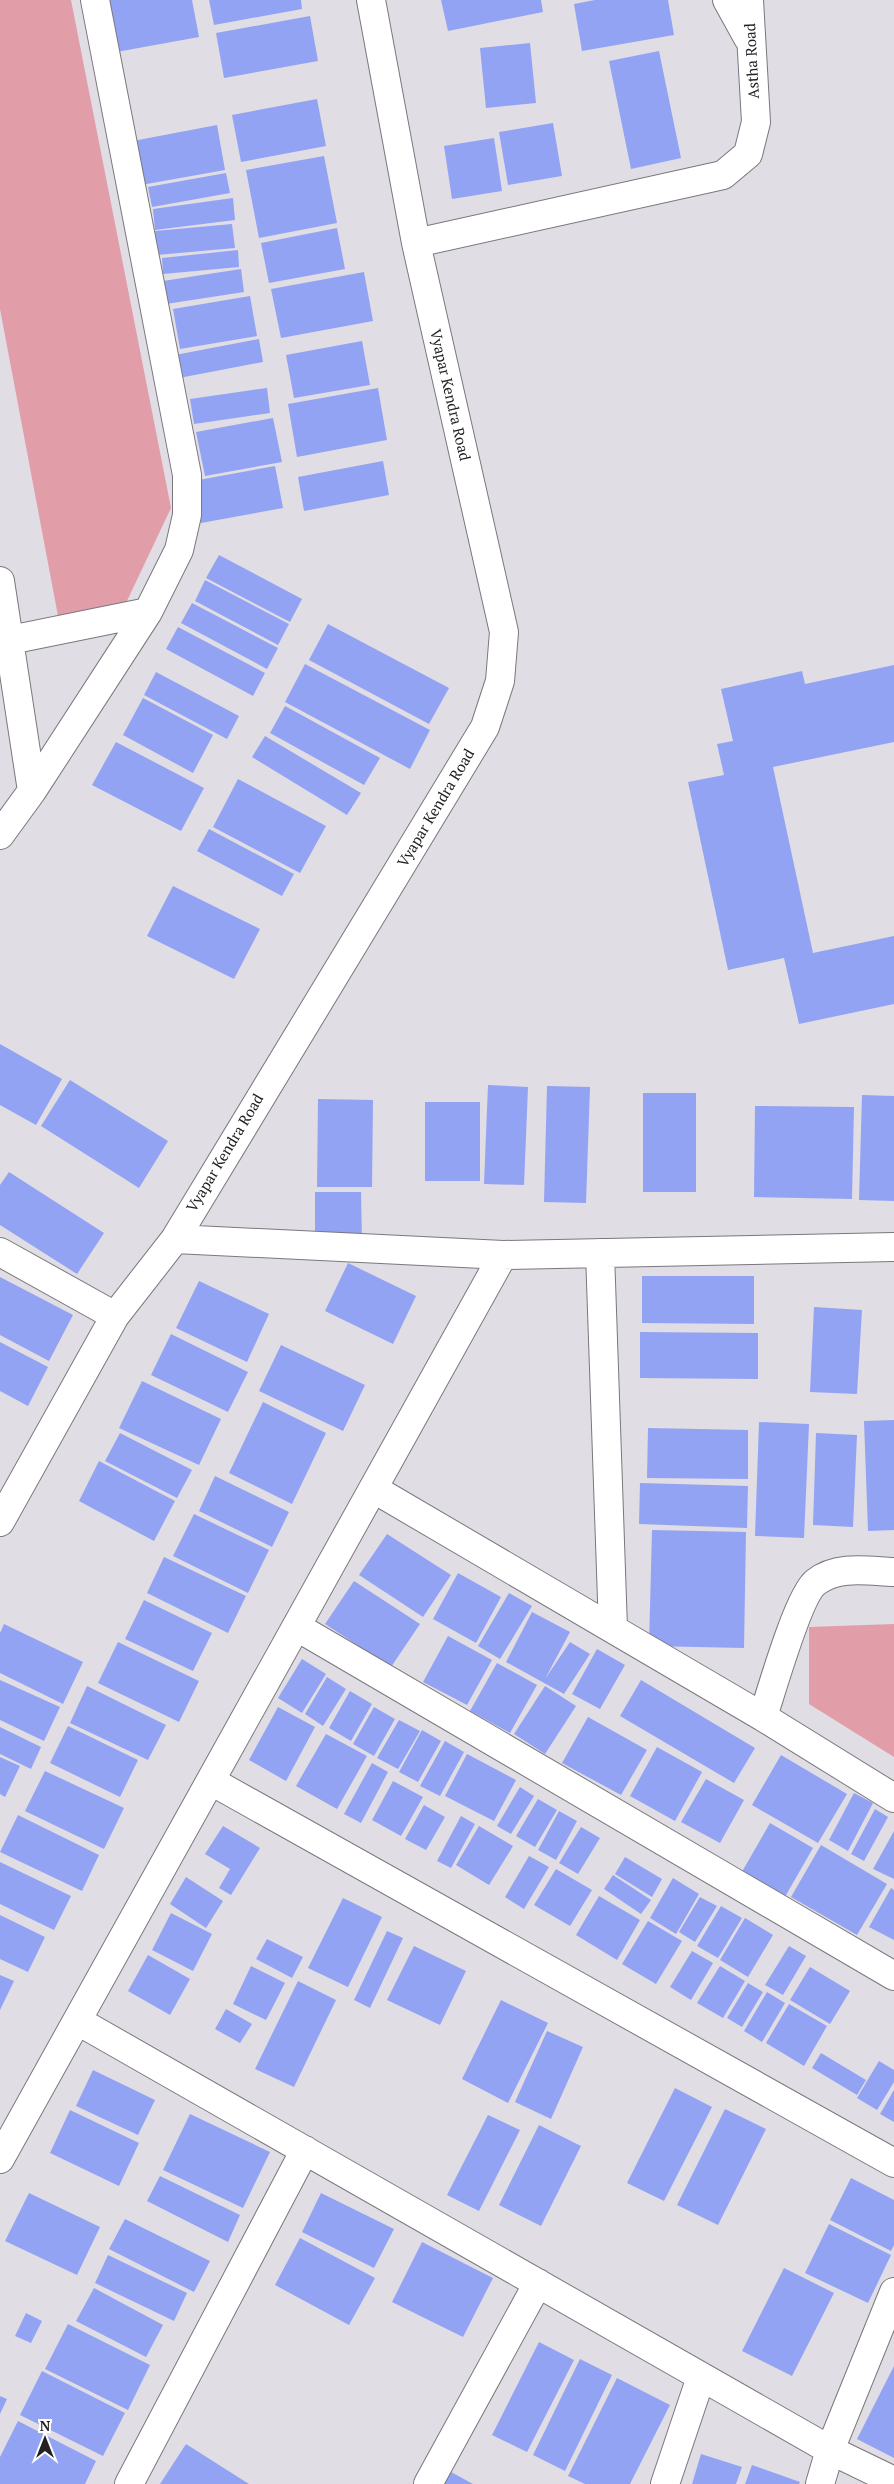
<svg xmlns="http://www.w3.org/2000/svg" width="894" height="2484" font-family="'PT Serif',serif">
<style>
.green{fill:#e19ea9}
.building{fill:#93a3f3}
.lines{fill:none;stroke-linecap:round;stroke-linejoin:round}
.minor-casing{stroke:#7a777e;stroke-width:30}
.minor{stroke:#fff;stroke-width:28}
.labels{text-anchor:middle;stroke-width:4.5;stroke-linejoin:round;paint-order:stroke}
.street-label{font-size:15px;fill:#222124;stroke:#fff}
</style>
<rect width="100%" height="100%" fill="#e0dde4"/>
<path class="green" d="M0,0h71l100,508 -45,95 -68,13 -58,-307z
M894,1624v133l-85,-53v-77z"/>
<path class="building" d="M101,0h91l7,37 -88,16z
M209,0h92l1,9 -88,16z
M441,0h100l2,12 -95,19z
M595,0h73l6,35 -92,16 -8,-47z
M310,16l8,45 -94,17 -8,-45z
M530,43l6,60 -50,5 -6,-60z
M659,51l22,107 -50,11 -22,-108z
M317,99l9,47 -85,16 -9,-47z
M553,123l9,53 -54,9 -9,-53z
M217,125l8,45 -84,15 -8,-44z
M494,138l8,53 -50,8 -8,-53z
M324,156l13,67 -78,15 -13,-68z
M226,173l4,20 -78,14 -4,-20z
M233,198l2,22 -80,10 -2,-21z
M232,224l3,24 -78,7 -2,-24z
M337,228l8,41 -76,14 -8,-40z
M238,250l1,17 -76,7 -1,-16z
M241,269l3,23 -78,12 -3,-23z
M364,272l9,49 -92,17 -10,-49z
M250,296l7,40 -77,13 -7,-40z
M259,339l4,23 -84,16 -4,-23z
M362,341l8,44 -76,13 -8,-43z
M267,388l3,25 -76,11 -4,-25z
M378,388l9,52 -90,17 -9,-53z
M273,418l9,44 -77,14 -9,-44z
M383,461l6,34 -85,16 -6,-34z
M275,466l8,42 -82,15 -8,-42z
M219,555l83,44 -12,23 -84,-44z
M205,580l84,44 -11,21 -83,-44z
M192,603l86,45 -11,21 -86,-46z
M328,624l121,64 -20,36 -120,-64z
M178,627l87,46 -12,23 -87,-47z
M305,664l125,66 -20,39 -125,-67z
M894,665v77l-121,25 40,186 81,-17v68l-95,20 -15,-66 -56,12 -40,-188 36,-7 -7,-31 16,-3 -12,-52 81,-18 3,13z
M156,672l83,44 -12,23 -83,-44z
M143,698l70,37 -20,38 -70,-38z
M285,706l95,52 -16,27 -94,-52z
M265,736l96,57 -14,22 -95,-58z
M116,742l88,46 -23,43 -89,-46z
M238,779l88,47 -26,47 -87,-46z
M209,829l85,45 -12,22 -85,-45z
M173,886l87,43 -26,50 -87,-43z
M0,1044l62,35 -26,46 -36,-20z
M70,1080l98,61 -29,47 -98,-62z
M488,1085l40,2 -4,98 -40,-1z
M547,1086l43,1 -4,116 -42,-1z
M643,1093h53v99h-53z
M862,1095l32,1v105l-35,-1z
M318,1099l55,1 -1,87h-55z
M425,1102h55v79h-55z
M755,1106l99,1 -2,92 -98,-2z
M9,1172l95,61 -27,41 -77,-49v-40z
M315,1192h46l1,51h-47z
M348,1263l68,33 -23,48 -68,-33z
M642,1276h112v48l-112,-1z
M0,1277l73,38 -24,46 -49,-26z
M199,1281l70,33 -22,48 -71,-34z
M814,1307l48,3 -5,84 -47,-2z
M640,1332l118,1v46l-118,-1z
M171,1334l77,38 -20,40 -77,-37z
M0,1342l48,25 -20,39 -28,-15z
M281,1345l84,40 -22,46 -84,-40z
M142,1381l79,38 -22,46 -80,-37z
M263,1402l63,31 -34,71 -63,-31z
M894,1420v110l-26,1 -4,-110z
M759,1422l50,2 -5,114 -49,-2z
M648,1428l100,2v49l-101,-1z
M120,1433l72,37 -15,28 -72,-37z
M816,1433l41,2 -4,92 -40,-2z
M99,1461l76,40 -21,40 -75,-40z
M215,1476l74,36 -17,35 -73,-36z
M640,1483l108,3 -1,42 -108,-4z
M194,1514l75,36 -21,43 -75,-37z
M652,1530l94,2 -2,116 -95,-2z
M387,1534l64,41 -28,42 -64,-42z
M164,1557l82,39 -18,37 -81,-40z
M458,1573l43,24 -25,46 -43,-24z
M354,1581l66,43 -29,43 -66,-43z
M509,1593l23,13 -32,53 -22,-13z
M144,1600l68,33 -19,38 -68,-32z
M532,1612l38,20 -25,47 25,-37 20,12 -26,40 -58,-32z
M4,1624l79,38 -20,42 -63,-31v-40z
M448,1636l44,24 -25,45 -44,-23z
M118,1642l81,39 -20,41 -81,-39z
M597,1649l28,16 -25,44 -28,-15z
M302,1659l24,15 -24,39 -24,-15z
M497,1663l40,22 -27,48 -40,-22z
M327,1677l19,12 -23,37 -18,-12z
M0,1680l60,27 -16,34 -44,-21z
M641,1680l114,68 -21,35 -114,-67z
M87,1686l79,39 -18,35 -78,-37z
M545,1686l31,20 -31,48 -31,-20z
M350,1691l22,13 -21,37 -22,-13z
M278,1707l37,20 -29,54 -37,-21z
M374,1707l21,12 -21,37 -21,-12z
M588,1717l59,33 -26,45 -59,-32z
M399,1720l21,11 -22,38 -21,-11z
M68,1726l70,34 -18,37 -70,-34z
M0,1727l41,20 -10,22 -31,-15z
M422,1730l19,11 -23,41 -19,-10z
M326,1734l41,22 -30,53 -41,-23z
M445,1741l19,11 -24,44 -20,-10z
M657,1747l45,25 -27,49 -45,-25z
M467,1754l49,26 -22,41 -49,-25z
M781,1755l66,39 -29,49 -66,-38z
M0,1757l20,9 -15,31 -5,-3z
M372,1763l16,9 -27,51 -17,-9z
M45,1771l79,37 -20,41 -79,-38z
M706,1779l38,21 -24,43 -39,-21z
M393,1781l30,16 -22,39 -29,-16z
M520,1787l14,9 -23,38 -14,-8z
M854,1793l19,10 -25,48 -19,-11z
M538,1799l19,11 -22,37 -19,-11z
M424,1805l21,12 -19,33 -21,-11z
M875,1809l13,8 -24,44 -13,-7z
M559,1811l18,10 -21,39 -18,-10z
M18,1815l81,40 -17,36 -82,-39z
M461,1816l14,8 -24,44 -14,-7z
M770,1823l43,25 -31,54 -43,-25z
M223,1826l37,22 -29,47 -12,-7 11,-19 -25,-15z
M479,1826l34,20 -24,39 -33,-20z
M581,1827l19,11 -22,36 -19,-11z
M894,1831v48l-21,-10z
M821,1845l66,39 -30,51 -66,-38z
M529,1856l20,11 -25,42 -19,-12z
M625,1857l37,22 -10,18 -37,-23z
M0,1862l71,34 -17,34 -54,-26z
M556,1869l36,21 -22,36 -36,-21z
M613,1875l38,25 -10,14 -37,-25z
M186,1877l37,24 -17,27 -36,-24z
M673,1878l26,16 -23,40 -26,-16z
M891,1888l3,2v50l-25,-13z
M599,1896l41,24 -23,40 -41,-25z
M700,1897l17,9 -22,36 -16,-10z
M343,1898l39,19 -34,70 -40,-19z
M721,1906l21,12 -24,40 -21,-12z
M171,1913l41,21 -19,37 -41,-21z
M0,1915l45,22 -17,35 -28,-13z
M745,1918l28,17 -25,42 -28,-17z
M648,1921l34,20 -26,43 -34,-20z
M387,1931l16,7 -33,70 -16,-8z
M267,1939l36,18 -11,21 -36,-19z
M414,1946l52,25 -26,54 -53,-25z
M789,1946l17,10 -23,39 -18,-10z
M692,1951l21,12 -22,37 -21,-13z
M148,1955l42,24 -20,36 -42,-24z
M251,1966l34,17 -19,37 -33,-16z
M720,1966l25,15 -22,37 -26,-15z
M810,1967l40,24 -20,33 -40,-24z
M0,1975l14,6 -14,29z
M298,1981l38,19 -42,87 -39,-18z
M748,1983l15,9 -21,35 -15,-9z
M767,1992l18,11 -23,39 -18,-11z
M501,2000l47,23 -40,80 -46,-24z
M789,2004l38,22 -23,40 -38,-23z
M226,2009l26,15 -12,19 -25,-14z
M547,2031l36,16 -32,72 -36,-17z
M821,2053l45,27 -9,15 -45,-27z
M879,2061l15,9v12l-17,28 -20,-12z
M93,2070l62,30 -17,35 -62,-29z
M675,2088l37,19 -48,94 -37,-18z
M894,2090v32l-14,-8z
M725,2109l41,20 -48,96 -41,-20z
M70,2110l69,33 -20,43 -69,-33z
M190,2114l80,38 -27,56 -80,-38z
M488,2115l32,15 -41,81 -32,-16z
M539,2125l42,21 -40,80 -42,-21z
M160,2176l80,39 -12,27 -81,-41z
M851,2178l43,22v45l-3,6 -61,-31z
M29,2193l71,34 -23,48 -72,-34z
M321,2193l73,36 -20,39 -72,-36z
M125,2219l85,42 -16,31 -85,-43z
M829,2224l62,31 -23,48 -63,-30z
M300,2238l75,40 -26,47 -74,-40z
M422,2242l71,36 -30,59 -71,-35z
M108,2255l79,38 -13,28 -79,-38z
M784,2268l50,25 -42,83 -50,-25z
M94,2288l69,37 -17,32 -70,-36z
M26,2313l16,8 -11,22 -16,-7z
M68,2324l82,41 -22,45 -83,-41z
M539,2342l35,18 -47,92 -35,-17z
M580,2359l32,16 -47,96 -32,-16z
M894,2366v92l-37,-19z
M42,2371l83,42 -22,43 -83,-41z
M617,2378l53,27 -40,79h-45l-17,-8z
M0,2396l7,3 -7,15z
M18,2421l78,40 -11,23h-85v-27z
M186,2444l63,40h-89z
M701,2454l41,13 -6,17h-44z
M752,2465l48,17 -1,2h-54z
M451,2472l22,12h-29z"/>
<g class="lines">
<g class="minor-casing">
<path id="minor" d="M727,0l21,38
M416,243l307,-68 25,-21 8,-32 -7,-122
M0,581l32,210
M0,642l148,-30
M0,835l32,-44 116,-179 31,-62 8,-35v-40l-92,-475
M175,1239l328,16 391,-8
M0,1252l115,64
M600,1253l13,376
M374,1489l389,228 131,81
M0,1522l115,-206 60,-77 310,-512 15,-46 4,-49 -88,-389 -45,-243
M297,1627l597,349
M763,1717c8,-25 36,-123 53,-135 22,-17 52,-11 78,-10
M211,1781l683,382
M78,2021l752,429 64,31
M0,2159l503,-904
M129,2484l176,-334
M428,2484l110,-201
M665,2484l36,-107
M820,2484l10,-34 64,-158"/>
</g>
<use href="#minor" class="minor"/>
</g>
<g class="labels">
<g class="street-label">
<text transform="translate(752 61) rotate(-93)" y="5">Astha Road</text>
<text transform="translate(450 395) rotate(77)" y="5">Vyapar Kendra Road</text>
<text transform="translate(436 808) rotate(-59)" y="5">Vyapar Kendra Road</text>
<text transform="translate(225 1153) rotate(-59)" y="5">Vyapar Kendra Road</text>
</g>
</g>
<g transform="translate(45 2439)" stroke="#ffffff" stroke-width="4" paint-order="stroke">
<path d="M0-4L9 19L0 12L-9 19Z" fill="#222124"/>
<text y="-8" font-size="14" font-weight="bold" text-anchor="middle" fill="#222124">N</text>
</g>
</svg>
